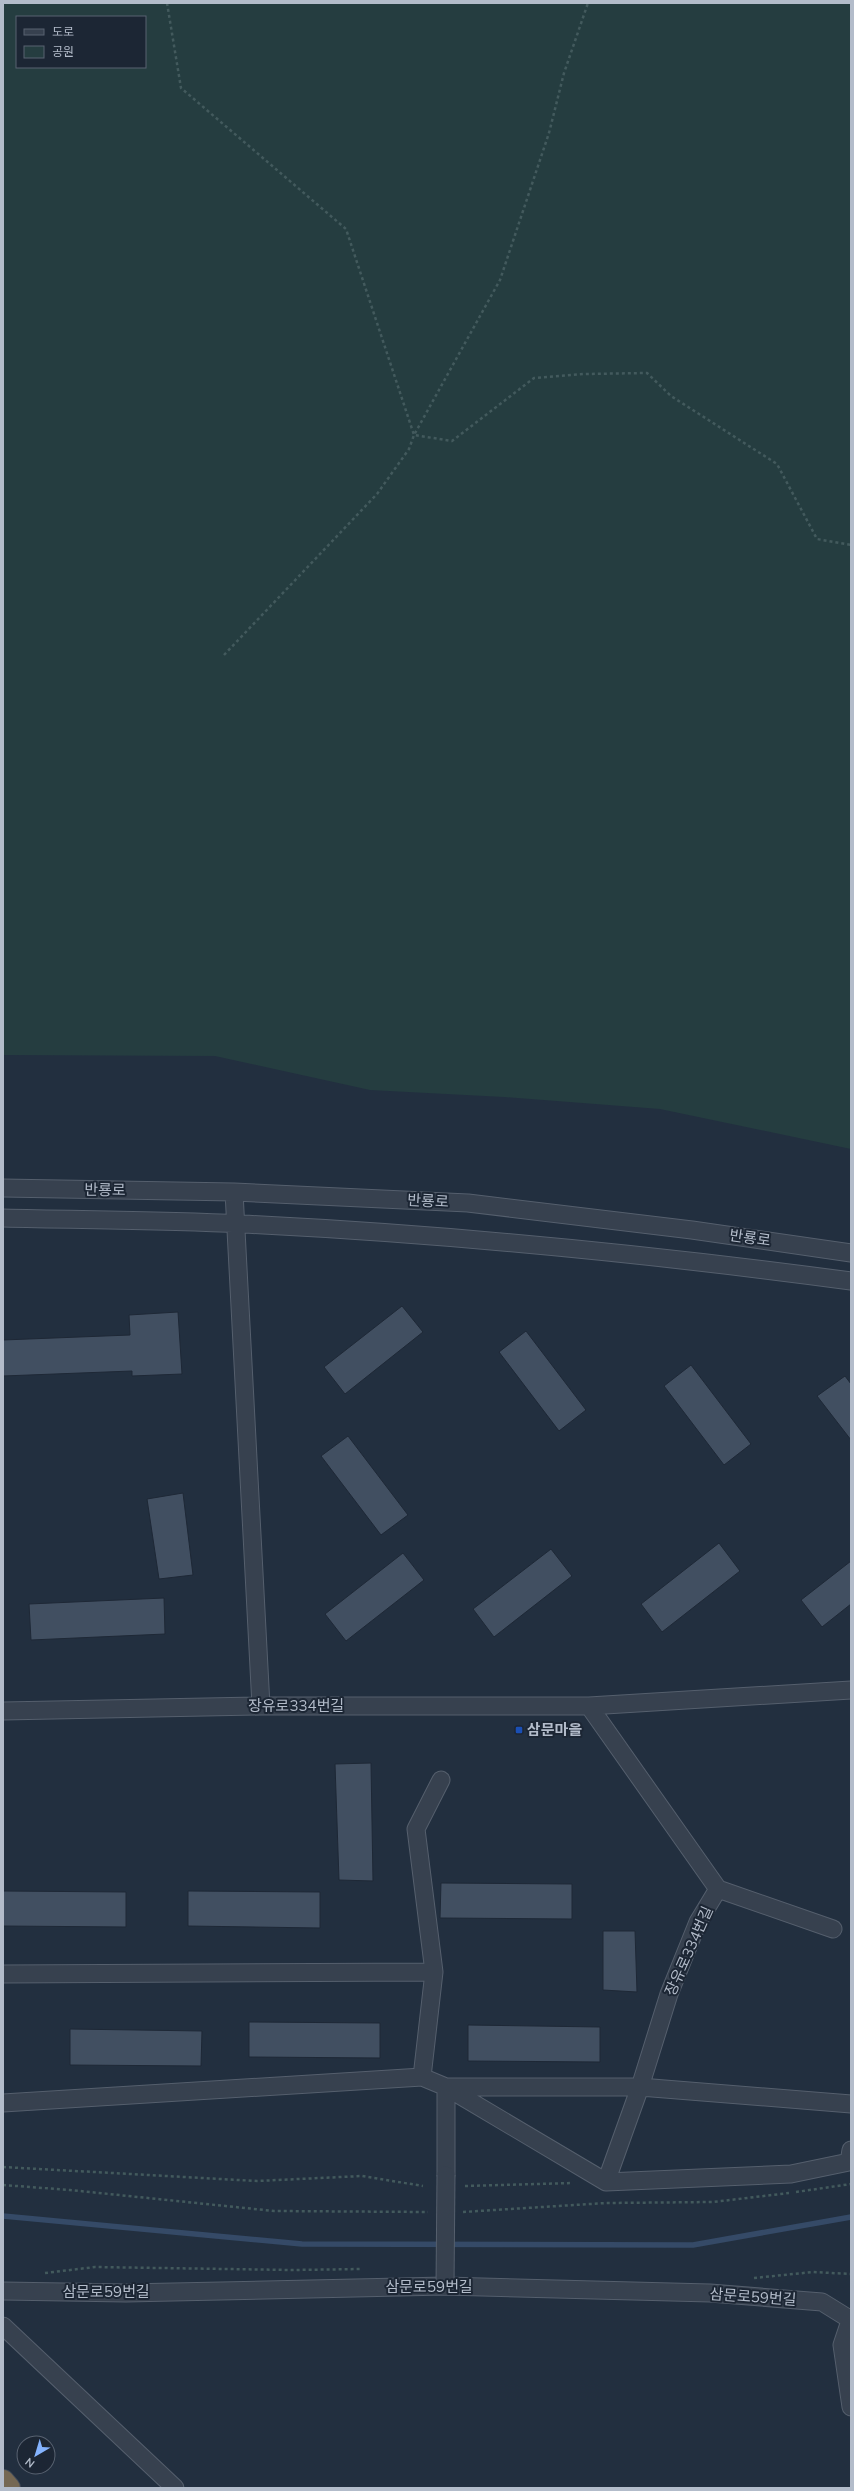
<svg xmlns="http://www.w3.org/2000/svg" width="854" height="2491" font-family="Mulish,'Noto Sans KR',sans-serif">
<style>
.green{fill:#253d40;fill-rule:evenodd}
.lines{fill:none;stroke-linecap:round;stroke-linejoin:round}
.stream{stroke:#354a67;stroke-width:5.5}
.building{fill:#414f61;stroke:#1e2836}
.minor-casing{stroke:#555f6d;stroke-width:19}
.highway-casing{stroke:#424c5a;stroke-width:24}
.path{stroke:#435a5d;stroke-width:2.5;stroke-dasharray:3 3;stroke-linecap:butt}
.minor{stroke:#37414f;stroke-width:17}
.highway{stroke:#756853;stroke-width:22}
.minor-bridge-casing{stroke:#555f6d;stroke-width:19;stroke-linecap:butt}
.minor-bridge{stroke:#37414f;stroke-width:17}
.transit-dot{fill:#1a4fb4;stroke:#1c2634;stroke-width:1.5}
.labels{text-anchor:middle;stroke-width:4;stroke-linejoin:round;paint-order:stroke}
.street-label{font-size:15px;fill:#b3bcca;stroke:#1c2634}
.poi-label{font-size:15px;font-weight:bold;fill:#b3bcca;stroke:#1c2634;text-anchor:start}
</style>
<rect width="100%" height="100%" fill="#222f3f"/>
<path class="green" d="M3,3h848v1146l-191,-40 -156,-12 -134,-7 -155,-34 -212,-1zM17,17h128v50h-128z"/>
<g class="lines">
<path class="stream" d="M3,2216l299,28 391,1 158,-28"/>
</g>
<path class="building" d="M402,1306l21,26 -78,62 -21,-27z
M178,1312l4,62 -50,2v-5l-129,5v-36l127,-5 -1,-20z
M526,1331l60,79 -27,21 -60,-79z
M691,1365l60,79 -27,21 -60,-79z
M845,1376l6,8v56l-34,-44z
M348,1436l60,79 -27,20 -60,-79z
M183,1493l10,82 -34,4 -12,-80z
M719,1543l21,28 -78,61 -21,-28z
M551,1549l21,27 -78,61 -21,-28z
M403,1553l21,27 -78,61 -21,-27z
M851,1561v43l-29,23 -21,-27z
M164,1598l1,36 -134,6 -2,-36z
M371,1763l2,118 -34,-1 -4,-116z
M441,1883l131,1v35l-132,-1z
M3,1891l123,1v35l-123,-1z
M188,1891l132,1v36l-132,-2z
M603,1931h32l2,61 -34,-2z
M249,2022l131,1v35l-131,-1z
M468,2025l132,2v35l-132,-1z
M70,2029l132,2 -1,35 -131,-1z"/>
<g class="lines">
<g class="minor-casing">
<path id="minor" d="M3,1188l231,4 234,11 224,27 159,23
M234,1192l27,514
M3,1218c80,2 160,2 239,6 204,10 407,30 609,57
M589,1706l129,183
M3,1711l258,-5h328l262,-16
M718,1889l115,40
M3,1974l431,-2
M422,2077l12,-105 -18,-143 25,-49
M3,2103l419,-26 24,10h194l211,17
M446,2175v-88l160,95 185,-8 58,-12 2,-12
M606,2182l34,-95 29,-93 29,-72 20,-33
M3,2291l123,2 319,-7 265,7 112,9 29,18
M851,2318l-9,27 9,62
M3,2326l172,162"/>
</g>
<g class="highway-casing">
<path id="highway" d="M3,2481l6,7"/>
</g>
<path class="path" d="M167,3l14,85 165,141 68,206 38,6 82,-63 50,-4 63,-1 24,23 106,68 40,75 34,6
M224,655l153,-161 32,-45 5,-14 86,-155 49,-147 15,-60 24,-70
M3,2167l254,14 105,-5 61,10
M3,2185l67,5 204,21 154,1
M465,2186l107,-3
M796,2192l55,-8
M463,2212l143,-9 107,-1 76,-9
M45,2273l50,-6 197,3 70,-1
M754,2278l59,-6 38,2"/>
<use href="#minor" class="minor"/>
<use href="#highway" class="highway"/>
<g class="minor-bridge-casing">
<path id="minor-bridge" d="M445,2286l1,-111"/>
</g>
<use href="#minor-bridge" class="minor-bridge"/>
</g>
<rect class="transit-dot" x="515" y="1726" width="8" height="8" rx="2"/>
<g class="labels">
<g class="street-label">
<text transform="translate(105 1190) rotate(1)" y="5">반룡로</text>
<text transform="translate(428 1201) rotate(3)" y="5">반룡로</text>
<text transform="translate(750 1238) rotate(8)" y="5">반룡로</text>
<text x="296" y="1711">장유로334번길</text>
<text transform="translate(689 1951) rotate(-66)" y="5">장유로334번길</text>
<text x="429" y="2292">삼문로59번길</text>
<text x="106" y="2297">삼문로59번길</text>
<text transform="translate(753 2297) rotate(4)" y="5">삼문로59번길</text>
</g>
<g class="poi-label">
<text x="527" y="1735">삼문마을</text>
</g>
</g>
<rect width="854" height="2491" fill="none" stroke="#b3bcca" stroke-width="8"/>
<rect x="16" y="16" width="130" height="52" fill="#1c2634" stroke="#586270"/>
<rect x="24" y="29" width="20" height="6" fill="#37414f" stroke="#586270"/>
<text x="52" y="36" font-size="12" fill="#b3bcca">도로</text>
<rect x="24" y="46" width="20" height="12" fill="#253d40" stroke="#586270"/>
<text x="52" y="56" font-size="12" fill="#b3bcca">공원</text>
<g transform="translate(36 2455) rotate(218)"><circle r="19" fill="#1c2634" stroke="#586270"/>
<path d="M0-3L7 15L0 10L-7 15Z" fill="#84b3fe"/>
<text y="-6" font-size="11" font-weight="bold" text-anchor="middle" fill="#b3bcca">N</text>
</g>
</svg>
